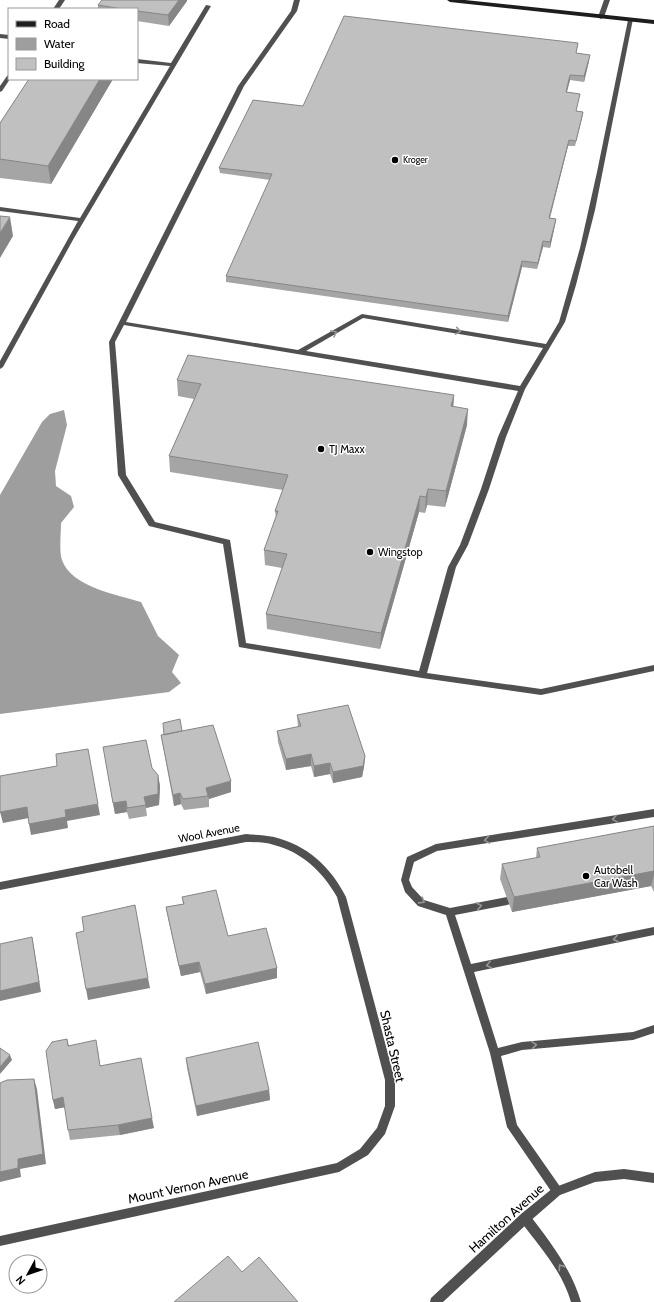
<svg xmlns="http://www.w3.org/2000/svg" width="654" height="1302" font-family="Cabin,sans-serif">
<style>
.water{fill:#9e9e9e}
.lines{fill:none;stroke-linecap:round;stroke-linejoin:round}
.lane{fill:#505050;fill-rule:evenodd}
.street{fill:#505050;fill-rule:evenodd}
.secondary{fill:#1d1d1d;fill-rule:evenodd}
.wall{fill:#a5a5a5}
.shaded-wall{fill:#868686}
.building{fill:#c0c0c0;stroke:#868686}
.oneway{stroke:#969696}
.poi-dot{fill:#000;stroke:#fff;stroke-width:1.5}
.labels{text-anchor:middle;stroke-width:3;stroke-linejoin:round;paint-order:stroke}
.far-poi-label{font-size:9px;fill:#000;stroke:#fff;text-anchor:start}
.poi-label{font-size:11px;fill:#000;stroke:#fff;text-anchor:start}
.street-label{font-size:11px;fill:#000;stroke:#fff}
.near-street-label{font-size:13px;fill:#000;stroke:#fff}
</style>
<rect width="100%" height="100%" fill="#fff"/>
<path class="water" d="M64,410l3,15 -12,46 1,15 15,10 3,11 -13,16c0,9 -2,30 1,37 9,27 56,35 79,42l17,34 21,19 -7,17 9,11 -12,9 -169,22v-219l42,-73 8,-8z"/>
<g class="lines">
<path class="lane" d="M294,0h6l-3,11 -53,75 -118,236 172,28 64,-36 184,30 13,-22 21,-74 17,-76 31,-152 5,-1 -38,191 -19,75 -11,37 -40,67 -19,48 -17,52 -21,56 -12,22 -29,106 114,16 113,-24v6l-113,24 -119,-17 -183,-31 -16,-103 -74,-18 -31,-51 -9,-133 129,-256 53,-75zM363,318l180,30 -23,38 -214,-35zM124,325l394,66 -20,46 -17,52 -21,56 -12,22 -29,104 -173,-28 -16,-103 -75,-18 -29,-47 -11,-133z
M206,5l5,1 -137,232 -71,129 -3,2v-8l78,-140 -78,-10v-4l80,11 90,-152 -33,-3v-4l34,4z
M0,34l9,1v4l-9,-1z
M654,809v8l-217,34 -23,11 -5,18 3,7 12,13 26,8 57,-11 3,1 2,3 -2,3 -3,1 -52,10 16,49 183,-37v8l-180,37 24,76 24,-6 111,-10 21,-7v8l-21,7 -111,10 -21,6 16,69 44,63 1,3 -1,3 -4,2 -4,-2 -46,-67 -17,-74 -44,-138 -28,-9 -13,-14 -4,-12 6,-23 29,-13z
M525,1213l4,1c21,28 42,54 52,88h-10c-9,-31 -31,-55 -50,-80l-1,-4 1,-4z"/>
<path class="street" d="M59,0h6l-6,9h-6z
M604,0h6l-6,17 -3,2 -3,-2z
M9,75v4h1l-8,12 -2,1v-6l7,-10z
M246,834c9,1 19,1 28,3 33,8 57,30 72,60l49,183v26l-10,28 -17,21 -29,17 -339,74v-10l337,-73 23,-14 17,-21 8,-22v-26l-48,-183c-14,-25 -35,-45 -63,-52 -9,-3 -19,-3 -28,-3l-246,48v-8z
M624,1169l30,4v10l-30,-4 -29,3 -35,13 -31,27 -86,80h-13l1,-4 90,-84 32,-26 42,-16z"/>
<path class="secondary" d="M447,0h18l189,20v4l-204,-22z"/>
</g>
<path class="wall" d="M187,1l-18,25 -32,-5v-12h-39v-4z
M578,43l-2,10 13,8 -5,21 -14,-2 -3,12 13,2 -4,17 7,1 -1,6 -7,28h-7l-18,72 6,1 -1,6 -5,23 -7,-1 -6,22 -15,-2 -14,55 -282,-40v-6l44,-96 -50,-7 -1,-5 84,-62z
M29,79h84l-62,105 -51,-6v-55z
M177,380l277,15 -1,12 14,18 -22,82 -18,-2 -2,8 -6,-1 -39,137 -113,-20 -1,-15 16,-46 -17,-3 -1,-15 12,-33 -1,-6 8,-21 -113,-18 -1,-16 25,-57 -16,-3z
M297,715l68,41 -1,11 -2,10 -29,6 -3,-9 -16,3 -3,-11 -25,4 -8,-28 -1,-11 21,-4z
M182,731l49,50v11l-22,7v8l-25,3 -3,-6 -7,2 -11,-60 -2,-11z
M105,758l47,10 6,7 2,11 -1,19 -13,3 1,8 -18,3 -2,-7 -12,2z
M654,826v66l-3,-6 -139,26 -12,-33 2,-15 34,-6 1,-10z
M182,897l46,39 49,32v10l-71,16 -6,-22 -19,4 -13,-58 -2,-11 17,-3z
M67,1039l2,7 29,4 2,16 54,62 -34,7 -50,5 -2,-10 -3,-23 -10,2 -2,-9z
M186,1058l83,32 1,10 -73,16 -10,-48z"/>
<path class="shaded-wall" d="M179,0h8v1l-18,25 -1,-11z
M590,55l-1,6 -5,21v-6z
M570,75v5l-5,18 1,-6z
M100,79h13l-62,105 -3,-18z
M583,112l-1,6 -7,28 1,-5z
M569,140l-1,6 -20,78 1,-6z
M10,217l3,19 -13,22v-25z
M556,219l-1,6 -5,23v-6z
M543,241v6l-6,22 1,-6z
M522,261v6l-14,55v-6z
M454,395l-1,16 -2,-5z
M468,409l-1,16 -22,82 1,-16z
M428,489l-1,16 -2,8 1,-16z
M420,496l-1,16 -39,137 1,-16z
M311,754v12l-25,4v-11z
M365,756l-1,11 -2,10 -29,6v-11z
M330,763v11l-16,3v-11z
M158,775l2,11 -1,19 -13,3 -2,-11z
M231,781v11l-22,7 -1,-3 -2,-8z
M180,793l1,11 -7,2 -1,-11z
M126,801l1,11 -12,2 -2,-11z
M98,804l2,11 -33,6 1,7 -37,7 -2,-11 36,-14z
M27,807l2,11 -26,5 -3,-11z
M654,871v4l-3,11 -139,26 2,-15z
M32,937l2,11 7,44 -41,9v-10z
M199,962l1,10 -19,4 -2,-10z
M277,968v10l-71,16 -1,-10z
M148,978l2,10 -62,12 -2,-11z
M10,1055l2,5 -12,14v-7z
M34,1079l3,10 9,75 -26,5 1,8 -21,5v-10l18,-13z
M269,1090l1,10 -73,16 -1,-10z
M63,1097l3,10 -11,2 -2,-9z
M152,1118l2,10 -34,7 -2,-10z"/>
<path class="building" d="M102,0h77l-11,15 -31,-4v-2h-14l-25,-4z
M344,16l234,27 -2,10 14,2 -6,21 -14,-1 -4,17 14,2 -4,17 7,1 -7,29 -7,-1 -20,78 7,1 -6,23 -7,-1 -5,22 -16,-2 -14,55 -282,-40 46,-102 -53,-6 34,-68 50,6z
M29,79h71l-52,87 -48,-7v-36z
M0,216l10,1 -10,16z
M188,355l266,40 -3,11 17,3 -22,82 -18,-2 -2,8 -6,-1 -39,137 -115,-19 21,-60 -23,-4 14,-39h-3l13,-36 -119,-19 32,-72 -24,-4z
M348,705l17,51 -2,10 -30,6 -3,-9 -16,3 -3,-12 -25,5 -9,-28 24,-5 -4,-11z
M180,719l2,12 -18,4 -1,-12z
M213,725l18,56 -25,7 2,8 -25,3 -3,-6 -7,2 -12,-60z
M146,740l6,28 6,7v19l-14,3 2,8 -19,3 -1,-7 -13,2 -10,-56z
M88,749l10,55 -33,6 1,7 -37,7 -2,-17 -27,5v-36l57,-10 -1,-12z
M654,826v45l-140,26 -12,-33 38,-7 -3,-9z
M216,890l12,46 38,-8 11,40 -72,16 -6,-22 -20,4 -13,-59 18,-3 -2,-7z
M135,905l13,73 -62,11 -10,-56 8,-2 -2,-14z
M32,937l7,45 -39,9v-47z
M67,1039l1,7 28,-6 4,26 41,-8 11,60 -34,7 -50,5 -5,-33 -10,3 -7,-49 6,-9z
M258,1042l11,48 -73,16 -10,-48z
M0,1048l10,7 -10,12z
M34,1079l9,75 -25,5v9l-18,4v-89l7,-3z
M228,1256l14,16 17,-15 39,45h-124z"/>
<defs><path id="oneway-chevron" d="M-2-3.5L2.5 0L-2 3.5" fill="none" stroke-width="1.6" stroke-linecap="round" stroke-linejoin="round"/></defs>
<g class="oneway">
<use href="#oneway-chevron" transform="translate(458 331) rotate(9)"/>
<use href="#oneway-chevron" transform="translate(334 333) rotate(-30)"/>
<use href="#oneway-chevron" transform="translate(615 819) rotate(171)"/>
<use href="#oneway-chevron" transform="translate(487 840) rotate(171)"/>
<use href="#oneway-chevron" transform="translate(422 901) rotate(32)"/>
<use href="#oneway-chevron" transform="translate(479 906) rotate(-11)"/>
<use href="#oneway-chevron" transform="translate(616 939) rotate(168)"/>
<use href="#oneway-chevron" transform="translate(489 965) rotate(168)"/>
<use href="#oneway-chevron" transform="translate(534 1045) rotate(-5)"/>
<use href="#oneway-chevron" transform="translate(561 1267) rotate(-125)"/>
</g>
<g class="poi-dot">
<circle cx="395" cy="160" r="4"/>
<circle cx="321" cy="449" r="4"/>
<circle cx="370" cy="552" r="4"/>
<circle cx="586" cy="876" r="4"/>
</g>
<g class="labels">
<g class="far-poi-label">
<text x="403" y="163">Kroger</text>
</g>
<g class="poi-label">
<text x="329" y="453">TJ Maxx</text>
<text x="378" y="556">Wingstop</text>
<text x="594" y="874">Autobell<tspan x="594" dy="13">Car Wash</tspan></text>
</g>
<g class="street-label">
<text transform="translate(209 833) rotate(-11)" y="4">Wool Avenue</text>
</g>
<g class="near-street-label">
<text transform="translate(393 1046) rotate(77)" y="5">Shasta Street</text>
<text transform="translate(188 1186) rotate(-12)" y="5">Mount Vernon Avenue</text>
<text transform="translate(506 1218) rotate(-42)" y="5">Hamilton Avenue</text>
</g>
</g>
<rect x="8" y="8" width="130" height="72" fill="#ffffff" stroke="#999999"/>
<rect x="16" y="21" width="20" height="6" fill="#1d1d1d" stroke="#999999"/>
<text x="44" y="28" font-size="12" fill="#000000">Road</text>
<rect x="16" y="38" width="20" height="12" fill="#9e9e9e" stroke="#999999"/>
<text x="44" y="48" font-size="12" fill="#000000">Water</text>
<rect x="16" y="58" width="20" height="12" fill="#c0c0c0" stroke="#999999"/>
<text x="44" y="68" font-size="12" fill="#000000">Building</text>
<g transform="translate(28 1274) rotate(230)"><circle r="19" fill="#ffffff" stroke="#999999"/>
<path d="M0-3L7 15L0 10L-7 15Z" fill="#000000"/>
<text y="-6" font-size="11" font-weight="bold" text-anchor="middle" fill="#000000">N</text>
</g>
</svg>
